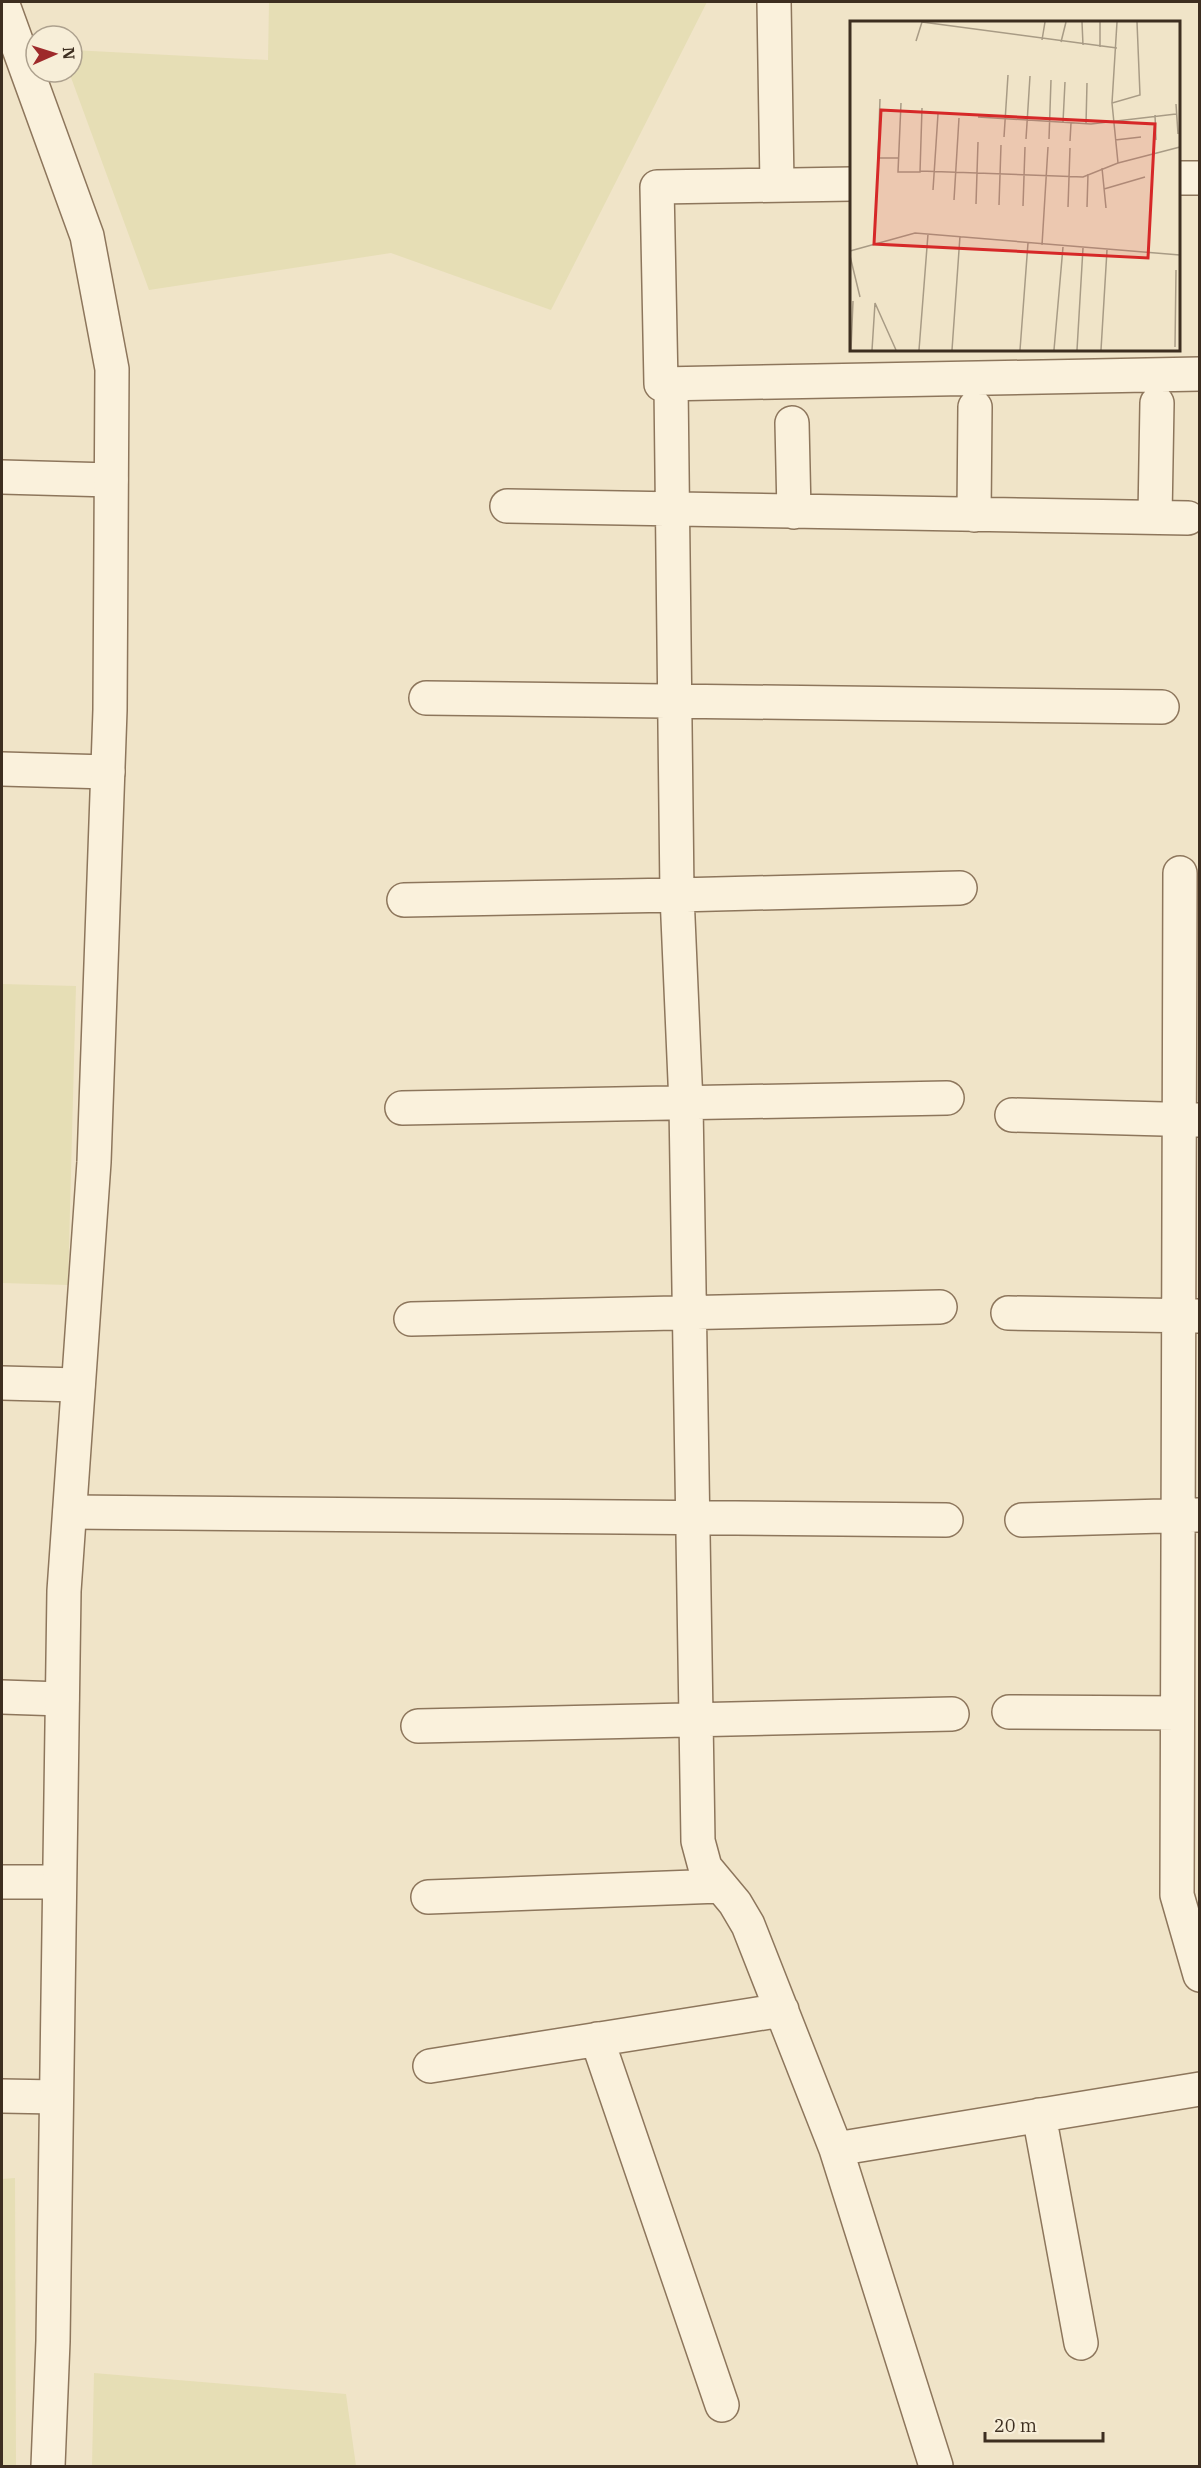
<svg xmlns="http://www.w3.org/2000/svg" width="1201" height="2468" font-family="'IBM Plex Serif',serif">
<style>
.farmland{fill:#e6deb5}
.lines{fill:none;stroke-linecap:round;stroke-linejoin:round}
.minor-casing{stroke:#8d765c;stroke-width:36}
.tertiary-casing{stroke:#8d765c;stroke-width:36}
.minor{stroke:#faf1dc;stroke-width:33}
.tertiary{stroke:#faf1dc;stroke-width:33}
.inset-road{fill:none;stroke:#a89b85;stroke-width:1.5}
.view{fill:#d62828;fill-opacity:0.15;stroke:#d62828;stroke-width:3}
.inset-edge{fill:none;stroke:#3d2e20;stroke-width:3}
</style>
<rect width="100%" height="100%" fill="#f0e4c8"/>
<path class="farmland" d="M269,2h438l-156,308 -160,-57 -242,37 -80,-218h3v-22l196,10z
M2,984l74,2 -8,299 -66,-2z
M15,2178l1,288h-14v-287z
M94,2373l252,21 10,72h-264z"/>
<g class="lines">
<g class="minor-casing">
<path id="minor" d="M774,2l3,183
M1178,178h22
M852,184l-195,3 4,197 539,-10
M671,385l6,510 283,-7
M792,423l2,89
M2,477l109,3
M507,506l681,12
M974,515l1,-108
M1155,517l2,-114
M426,698l736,9
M2,769l106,3
M1180,873l-3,1022 23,80
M404,900l273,-5 9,209 12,737 7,26 30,36 13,22 88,224 364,-60
M402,1108l545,-10
M1012,1115l188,5
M1008,1313l192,3
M411,1319l529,-12
M2,1383l76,2
M70,1512l876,8
M1022,1520l176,-5
M2,1697l60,2
M1009,1712l168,1
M418,1726l534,-12
M2,1882h57
M428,1897l292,-11
M597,2039l125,366
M430,2066l352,-56
M2,2096l54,1
M1039,2115l42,228
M836,2149l100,317"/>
</g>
<g class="tertiary-casing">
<path id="tertiary" d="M2,2l85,234 25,133 -2,341 -16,452 -30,429 -11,750 -5,125"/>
</g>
<use href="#minor" class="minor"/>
<use href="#tertiary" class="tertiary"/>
</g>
<g transform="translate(850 21)">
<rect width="330" height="330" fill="#f0e4c8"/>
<path class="inset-road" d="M72,1l195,26M232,1l1,23M250,1v25M192,19l3,-18M66,20l6,-19M211,21l5,-20M30,78l-2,59h21M51,82l-3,69h22l2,-64M262,82l5,-81M326,83l2,30M305,94l1,25M128,96l113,7 85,-10M213,101l2,-40M236,103l1,-41M154,116l4,-62M176,118l4,-63M199,118l2,-59M265,119l26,-3M220,120l1,-18M268,142l62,-16M252,147l4,40M70,150l57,2 1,-31M254,168l41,-12M83,169l5,-76M104,179l5,-82M126,183l1,-31 106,4 35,-14 -6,-60 28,-8 -3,-73M149,184l2,-60M173,185l2,-59M218,186l2,-59M237,186l1,-33M192,224l6,-98M0,230l65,-18 265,22M0,235l10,41M325,326l1,-77M1,329l2,-49M22,329l3,-47 21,47M69,329l9,-116M102,329l8,-114M170,329l8,-107M204,329l9,-103M227,329l6,-102M251,329l6,-100"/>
<path class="view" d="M31,89l274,14 -7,134 -274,-14z"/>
<rect width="330" height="330" class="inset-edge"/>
</g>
<rect width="1201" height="2468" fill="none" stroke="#3d2e20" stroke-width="6"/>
<g transform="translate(54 54) rotate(87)"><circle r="28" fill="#f7eed8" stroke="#ada18e" stroke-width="1.5"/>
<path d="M0-4.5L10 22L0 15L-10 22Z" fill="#9e2a2b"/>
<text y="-9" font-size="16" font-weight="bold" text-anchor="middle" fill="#3d2e20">N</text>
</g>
<path d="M985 2432v9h118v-9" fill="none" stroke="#3d2e20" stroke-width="3"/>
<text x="994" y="2432" font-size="18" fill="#3d2e20" stroke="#f7eed8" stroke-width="4.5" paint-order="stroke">20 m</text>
</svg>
